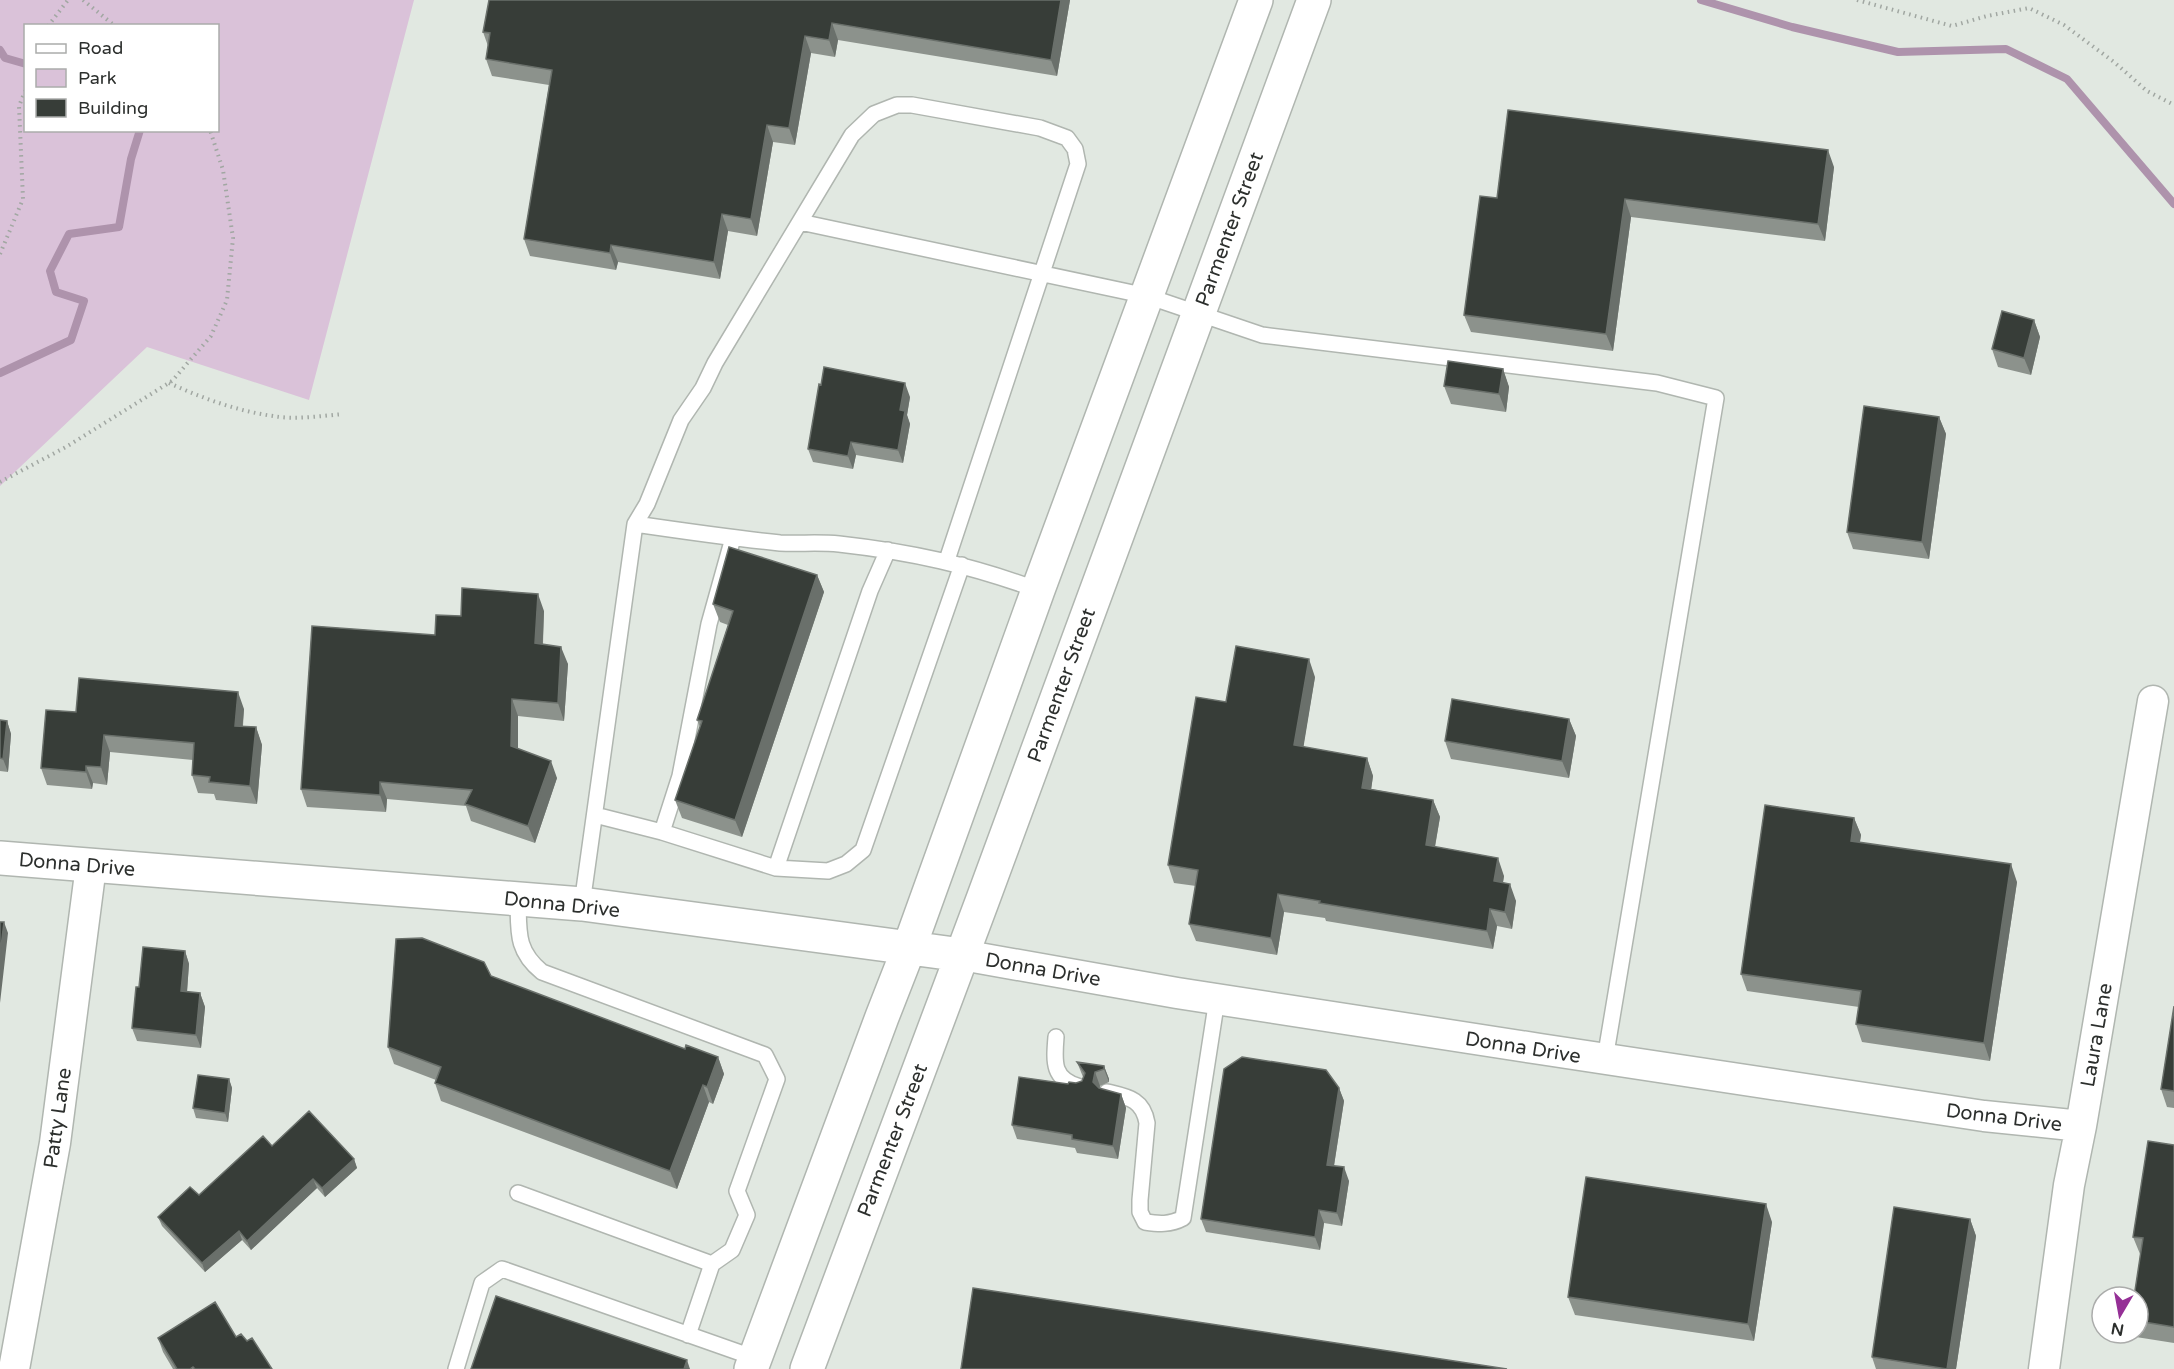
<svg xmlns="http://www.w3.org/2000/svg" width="2174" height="1369" font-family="'Varela Round',sans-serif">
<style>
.green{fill:#dac2d9;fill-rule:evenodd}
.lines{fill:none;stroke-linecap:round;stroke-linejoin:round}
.stream{stroke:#ae93ac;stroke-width:8}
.service-casing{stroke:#b0b6b0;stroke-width:18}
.minor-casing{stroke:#b0b6b0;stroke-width:33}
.tertiary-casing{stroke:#b0b6b0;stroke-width:36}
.path{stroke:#a1a7a2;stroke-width:4;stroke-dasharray:1.5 4.5;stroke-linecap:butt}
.service{stroke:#fff;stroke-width:15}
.minor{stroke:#fff;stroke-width:30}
.tertiary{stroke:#fff;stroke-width:33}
.wall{fill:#8c928c}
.shaded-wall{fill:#6a706b}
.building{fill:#373d38;stroke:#6a706b;stroke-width:1.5}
.labels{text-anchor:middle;stroke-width:6;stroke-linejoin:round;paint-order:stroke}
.street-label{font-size:20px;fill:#2c2f2d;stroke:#fff}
</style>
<rect width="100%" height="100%" fill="#e1e8e1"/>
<path class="green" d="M0,0h414l-105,400 -162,-53 -147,139zM26,26h192v104h-192z"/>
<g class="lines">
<path class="stream" d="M1701,0l91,27 106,25 108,-3 61,30 107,125
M0,50l5,8 21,6
M0,373l71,-33 13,-39 -28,-9 -6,-21 19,-37 50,-7 12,-68 9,-29"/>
<g class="service-casing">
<path id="service" d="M800,222l347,74 115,39 395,48 59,15 -111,661
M635,524c48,7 96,14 145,19 19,1 39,-1 59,1 72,8 131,21 199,46
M733,538l-24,86 -29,152 -18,56 114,36 52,3 18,-7 17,-14 99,-285
M595,815l67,17
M776,868l94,-277 18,-41
M518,899c1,31 -3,51 24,73l223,83 12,24 -40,112 10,24 -15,35 -20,14 -194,-71
M582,904l53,-380 12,-20 34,-84 22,-32 12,-25 137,-228 22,-21 23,-9h15l128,23 27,10 8,11 3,15 -131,396
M1056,1037c-2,25 -4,42 24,50
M1107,1092c21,5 36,7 40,31l-7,77v12l5,10c14,2 25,3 38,-4l34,-219
M688,1335l24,-71
M456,1369l26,-86 20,-14 253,89"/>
</g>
<g class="minor-casing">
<path id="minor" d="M962,955l215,38 363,56 444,67 97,10
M14,1369l41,-226 36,-277
M2044,1369l25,-184 12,-59 72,-425"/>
</g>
<g class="tertiary-casing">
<path id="tertiary" d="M0,858l582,46 380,51
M751,1369l131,-352 27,-69 129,-358 218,-590
M807,1369l176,-470 331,-899"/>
</g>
<path class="path" d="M83,0l32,26
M1857,0l95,26 35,-10 42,-8 35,17 50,37 33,29 27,14
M48,26l20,-26
M0,254l23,-55 -4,-93 7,-17
M169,383c33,15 68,28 104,33 22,4 48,0 70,-2
M0,482l66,-35 106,-66 39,-45 16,-36 6,-62 -10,-68 -13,-40"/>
<use href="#service" class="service"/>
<use href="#minor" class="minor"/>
<use href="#tertiary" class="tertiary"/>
</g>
<path class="wall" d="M1070,0l-13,76 -219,-36 -3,17 -24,-4 -16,92 -22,-3 -16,94 -29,-5 -8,48 -102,-17 -2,8 -86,-14 -6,-17 25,-154 -57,-9 -6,-17 2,-13 -5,-14z
M1834,167l-9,74 -194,-24 -18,134 -142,-19 -7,-17 33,-117z
M2034,320l6,17 -9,38 -33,-8 -6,-18z
M1503,369l6,18 -3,25 -55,-8 -7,-18z
M910,397l-3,18 3,9 -7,39 -47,-8 -3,14 -40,-7 -5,-13z
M1939,417l7,17 -17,125 -76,-10 -6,-17z
M817,575l7,17 -82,245 -60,-19 -7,-18 25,-73 -3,-7 31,-95 -8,-3 -7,-18z
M544,611l-1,33 25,20 -4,57 -46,-5v32l39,30 -22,65 -64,-22 -5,-15 -79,-7 -1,13 -79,-5 -6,-18 134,-154z
M1315,677l-12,70 64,11 6,18 -2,13 62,11 7,17 -5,30 69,29 -1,7 13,18 -4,28 -15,-3 -4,23 -167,-28 -1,-3 -41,-6 -7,43 -81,-14 -7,-17 7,-38 -22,-3 -6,-18 58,-163z
M244,709l-1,17 13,1 6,18 -5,59 -41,-4 -2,-6 -16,-1 -6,-18 1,-15 -83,-8 -3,33 -14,-2 -1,6 -45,-4 -6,-17 35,-56z
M1569,719l7,17 -7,42 -118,-19 -6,-18z
M0,720l7,1 4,13 -3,38 -8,-1z
M1854,818l7,17 -1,7 157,40 -27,179 -128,-19 -6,-18 3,-17 -112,-16 -6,-17z
M185,951l4,13 -2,28 13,1 5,14 -4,41 -64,-7 -5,-13 7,-41z
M491,976l194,73 33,8 6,17 -11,30 -4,-2 -32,87 -236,-88 -6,-18 1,-3 -42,-16 -6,-17z
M2174,1006v102l-7,-1 -6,-18z
M1077,1062l27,4 5,13v3l-9,4 -1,2 22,6 5,14 -8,51 -41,-6 -2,-5 -58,-9 -5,-14 56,-41 8,-1 6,-2 1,-4z
M229,1079l3,9 -4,34 -32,-4 -3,-10z
M1339,1088l5,13 -10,65 15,15 -7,45 -18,-3 -4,27 -114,-18 -5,-13z
M2174,1145v198l-38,-6 -1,-4h3v-36l2,-43 -7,-17z
M272,1146l82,13 3,9 -32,29 -8,-9 -66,62 -9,-10 -37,32 -43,-46 -4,-9 41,-22z
M1970,1219l6,17 -20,133h-80l-4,-12z
M1772,1222l-18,119 -179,-26 -7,-18z
M236,1337l11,4 25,28h-99l-10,-17 -5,-14z"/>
<path class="shaded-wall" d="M1061,0h9l-13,76 -6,-16z
M832,23l6,17 -3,17 -6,-17z
M805,36l6,17 -16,92 -6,-17z
M767,125l6,17 -16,94 -6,-17z
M1828,150l6,17 -9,74 -7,-17z
M1625,199l6,18 -18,134 -7,-17z
M722,214l6,17 -8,48 -6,-17z
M611,245l7,17 -2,8 -6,-17z
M2034,320l6,17 -9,38 -7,-17z
M1503,369l6,18 -3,25 -7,-18z
M905,383l5,14 -3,18 3,9 -7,39 -5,-13 2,-40z
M1939,417l7,17 -17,125 -7,-17z
M851,442l5,13 -3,14 -5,-13z
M817,575l7,17 -82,245 -7,-17z
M538,594l6,17 -2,49 -7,-17z
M561,647l7,17 -4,57 -6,-18z
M1309,659l6,18 -14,85 -7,-17z
M238,692l6,17 -3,34 -6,-17z
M512,699l6,17v47l-7,-17z
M1569,719l7,17 -7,42 -7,-17z
M7,721l4,13 -3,38 -5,-13z
M256,727l6,18 -5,59 -7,-18z
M104,735l6,17 -3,33 -6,-18z
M1367,758l6,18 -4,29 -7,-17z
M551,761l6,17 -22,65 -7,-17z
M86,766l7,17 -1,6 -6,-17z
M380,782l7,17 -1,13 -6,-17z
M1433,800l7,17 -8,46 -6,-18z
M1854,818l7,17 -4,23 -6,-17z
M1498,858l6,18 -4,23 -6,-18z
M2011,864l6,18 -27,179 -6,-18z
M1510,884l6,17 -4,28 -7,-17z
M1278,894l6,18 -7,43 -6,-17z
M1490,909l7,17 -4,23 -6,-18z
M4,922l4,11 -8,70v-47z
M185,951l4,13 -3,41 -5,-14z
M200,993l5,14 -4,41 -5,-13z
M718,1057l6,17 -11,30 -6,-17z
M1104,1066l5,13v3l-5,-13z
M1095,1072l5,14 -2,9 -5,-13z
M229,1079l3,9 -4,34 -3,-9z
M703,1085l6,17 -32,87 -7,-18z
M1339,1088l5,13 -12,77 -5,-13z
M1121,1094l5,14 -8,51 -5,-13z
M354,1159l3,9 -32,29 -3,-9z
M1344,1167l5,14 -7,45 -5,-13z
M313,1179l4,9 -66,62 -4,-9z
M1766,1204l6,18 -18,119 -6,-17z
M1319,1210l5,13 -4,27 -5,-13z
M1970,1219l6,17 -20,133h-9z
M239,1231l3,9 -37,32 -3,-9z
M687,1360l3,9h-6z"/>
<path class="building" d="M489,0h572l-10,60 -219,-37 -3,17 -24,-4 -16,92 -22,-3 -16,94 -29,-5 -8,48 -103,-17 -1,8 -86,-14 28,-169 -66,-11 4,-26 -7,-1z
M1508,110l320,40 -10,74 -193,-25 -19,135 -142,-19 16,-119 17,2z
M2002,311l32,9 -10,38 -32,-9z
M1448,361l55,8 -4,25 -55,-8z
M824,367l81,16 -5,27 5,1 -7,39 -47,-8 -3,14 -40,-7 11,-65 2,1z
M1864,406l75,11 -17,125 -75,-10z
M729,547l88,28 -82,245 -60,-20 27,-79 -5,-1 36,-109 -20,-7z
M462,588l76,6 -3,49 26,4 -3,56 -46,-4 -1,47 40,15 -23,65 -63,-22 7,-14 -92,-8v13l-79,-6 11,-163 123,9 1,-20 25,1z
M1236,646l73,13 -15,86 73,13 -5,30 71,12 -7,45 72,13 -4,23 16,3 -5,28 -15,-3 -3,22 -168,-28 1,-2 -42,-7 -7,44 -82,-14 9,-54 -30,-5 28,-168 30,5z
M79,678l159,14 -3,34 21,1 -6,59 -41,-4 1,-5 -18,-2 2,-32 -90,-8 -3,32 -15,-1v6l-45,-4 5,-58 30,2z
M1452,699l117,20 -7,42 -117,-20z
M0,720l7,1 -4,38 -3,-1z
M1765,805l89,13 -3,23 160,23 -27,179 -128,-19 5,-33 -120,-17z
M0,922h4l-4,34z
M422,938l62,24 7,14 194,73 1,-4 32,12 -11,30 -4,-2 -33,86 -235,-88 6,-16 -53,-20 8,-108z
M143,947l42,4 -4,40 19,2 -4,42 -64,-7 4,-41h3z
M2174,1006v85l-13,-2z
M1242,1057l84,13 13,18 -12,77 17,2 -7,46 -18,-3 -4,27 -114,-18 23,-150z
M1077,1062l27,4v3l-9,3 -2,10 6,6 22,6 -8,52 -41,-7v-4l-60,-10 7,-48 49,7 1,-2 7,1 6,-2 3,-8z
M198,1075l31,4 -4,34 -32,-5z
M309,1111l45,48 -32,29 -9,-9 -66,62 -8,-10 -37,32 -44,-46 32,-30 9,8 64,-59 9,10z
M2148,1141l26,4v182l-36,-6v-24h-4l9,-59 -10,-1z
M1586,1177l180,27 -18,120 -180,-27z
M1894,1207l76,12 -23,150 -75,-12z
M973,1288l534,81h-546z
M496,1296l191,64 -3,9h-213z
M215,1302l21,35 5,-3 6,7 5,-3 20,31h-77l-2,-2 -3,2h-13l-19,-31z"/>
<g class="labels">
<g class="street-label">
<text transform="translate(1229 229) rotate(-70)" y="7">Parmenter Street</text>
<text transform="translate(1061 685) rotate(-70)" y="7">Parmenter Street</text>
<text transform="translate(77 864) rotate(5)" y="7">Donna Drive</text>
<text transform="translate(562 904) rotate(6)" y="7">Donna Drive</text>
<text transform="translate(1043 969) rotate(10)" y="7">Donna Drive</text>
<text transform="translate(2096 1035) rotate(-80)" y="7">Laura Lane</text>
<text transform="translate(1523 1047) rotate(9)" y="7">Donna Drive</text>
<text transform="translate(2004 1117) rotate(7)" y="7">Donna Drive</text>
<text transform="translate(57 1118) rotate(-82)" y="7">Patty Lane</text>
<text transform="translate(892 1140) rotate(-69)" y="7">Parmenter Street</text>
</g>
</g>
<rect x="24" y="24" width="195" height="108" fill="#ffffff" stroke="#abacab" stroke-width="1.5"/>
<rect x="36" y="44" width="30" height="9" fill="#ffffff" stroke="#abacab" stroke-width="1.5"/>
<text x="78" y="54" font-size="18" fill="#2c2f2d">Road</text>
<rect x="36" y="69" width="30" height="18" fill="#dac2d9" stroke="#abacab" stroke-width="1.5"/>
<text x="78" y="84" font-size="18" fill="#2c2f2d">Park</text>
<rect x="36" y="99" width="30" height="18" fill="#373d38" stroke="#abacab" stroke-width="1.5"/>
<text x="78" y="114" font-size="18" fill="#2c2f2d">Building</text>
<g transform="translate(2120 1315) rotate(190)"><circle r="28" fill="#ffffff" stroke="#abacab" stroke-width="1.5"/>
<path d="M0-4.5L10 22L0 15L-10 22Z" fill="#953096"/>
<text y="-9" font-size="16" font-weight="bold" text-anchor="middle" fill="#2c2f2d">N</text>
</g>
</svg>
